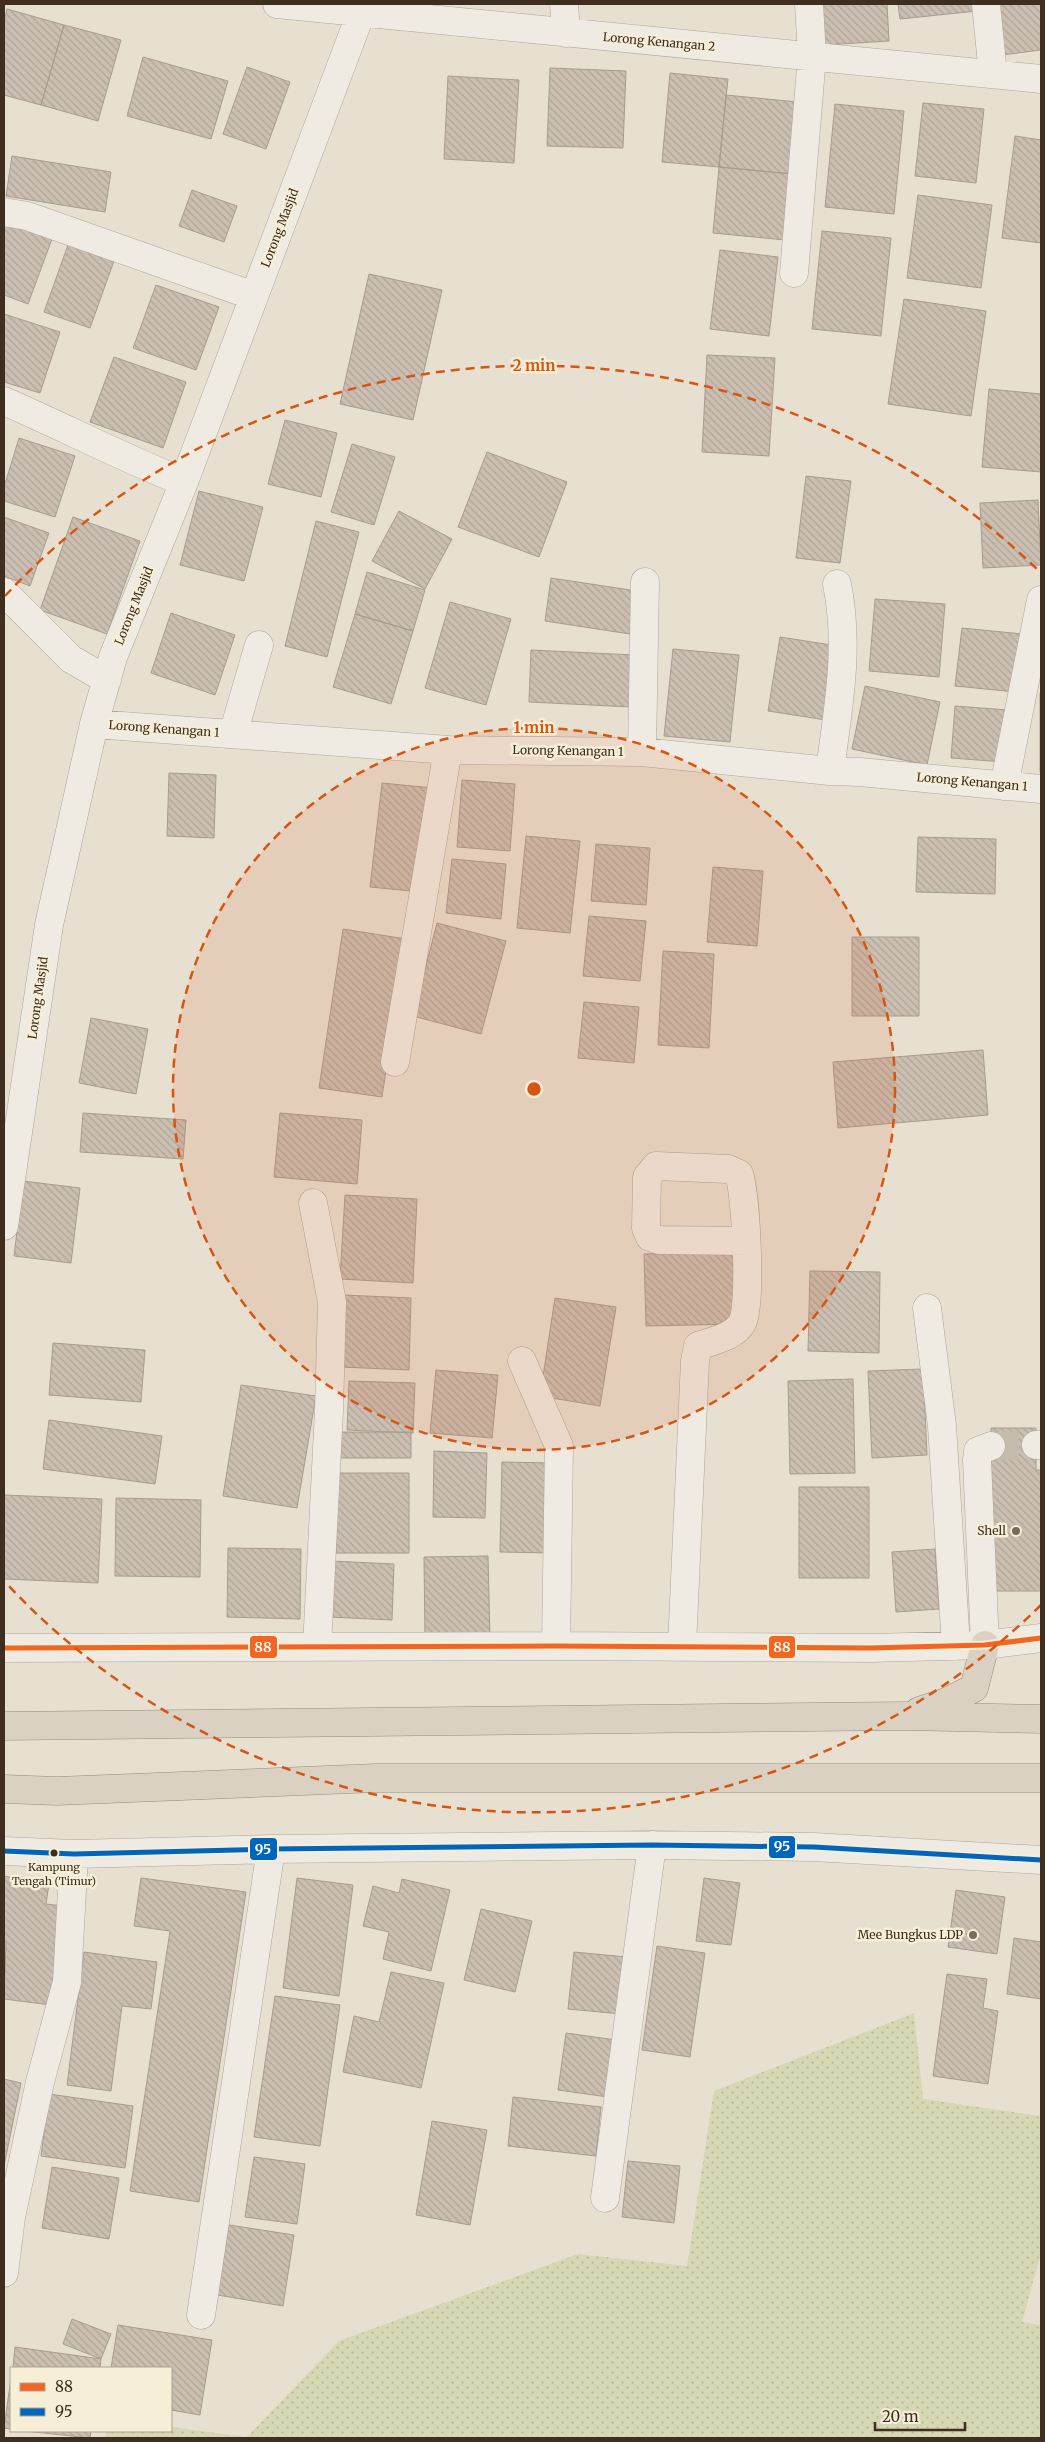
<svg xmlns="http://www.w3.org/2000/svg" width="1045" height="2442" font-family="Merriweather,serif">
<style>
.grass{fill:url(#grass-dots)}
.building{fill:url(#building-back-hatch);stroke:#a89c90}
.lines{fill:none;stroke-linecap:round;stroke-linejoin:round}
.minor-tunnel{stroke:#c5bcae;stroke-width:28;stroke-dasharray:28 14;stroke-linecap:butt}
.minor-casing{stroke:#ada599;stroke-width:29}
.highway-casing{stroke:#928b80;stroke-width:29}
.minor{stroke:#efebe3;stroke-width:28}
.highway{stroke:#dad1c2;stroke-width:28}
.bus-1-casing{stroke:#f7eed8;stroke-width:9}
.bus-2-casing{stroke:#f7eed8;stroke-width:9}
.bus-1{stroke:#f26522;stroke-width:5}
.bus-2{stroke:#0065bd;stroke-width:5}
.ring{fill:none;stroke:#d7550e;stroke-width:2.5;stroke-dasharray:9 6}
.poi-dot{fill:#786c5e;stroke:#f7eed8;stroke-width:2}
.bus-dot{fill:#3d2e20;stroke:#f7eed8;stroke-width:2}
.labels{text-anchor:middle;stroke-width:5;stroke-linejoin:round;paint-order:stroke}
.bus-label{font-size:11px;fill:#3d2e20;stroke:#f7eed8}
.street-label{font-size:12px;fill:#3d2e20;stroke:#f7eed8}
.poi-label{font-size:12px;fill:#3d2e20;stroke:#f7eed8;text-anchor:end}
.centre{fill:#d7550e;stroke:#f7eed8;stroke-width:2.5}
.ring-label{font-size:15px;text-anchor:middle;font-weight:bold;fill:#d7550e;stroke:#f7eed8;stroke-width:5;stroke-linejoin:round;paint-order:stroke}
.line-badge{stroke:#f7eed8;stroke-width:2}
.badge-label{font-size:14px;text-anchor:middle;font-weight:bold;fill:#fff}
</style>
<defs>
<pattern id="grass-dots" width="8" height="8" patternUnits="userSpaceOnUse" patternTransform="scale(1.25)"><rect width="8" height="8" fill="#d6d7b3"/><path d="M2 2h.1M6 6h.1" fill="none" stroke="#b9b99a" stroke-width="1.8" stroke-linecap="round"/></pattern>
<pattern id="building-back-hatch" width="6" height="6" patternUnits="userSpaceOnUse" patternTransform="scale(1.25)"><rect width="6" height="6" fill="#cbbfb2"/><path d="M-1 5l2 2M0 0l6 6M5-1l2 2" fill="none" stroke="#afa499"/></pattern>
</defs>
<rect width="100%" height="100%" fill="#e7e0d1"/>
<path class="grass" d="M914,2013l9,86 118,17v137l-19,69 19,3v113h-936l1,-7h65v-4l76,10 92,-96 239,-87 109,12 27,-175z"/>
<path class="building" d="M822,4h65l2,37 -65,4z
M898,4h78l1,7 -77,8z
M995,4h46v46l-39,5z
M7,9l57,16 -23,80 -37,-10v-73z
M64,25l57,15 -23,81 -57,-16z
M143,57l85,24 -17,58 -84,-23z
M247,67l43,15 -24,67 -43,-15z
M550,68l76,3 -3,77 -76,-2z
M670,73l58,6 -9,88 -57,-5z
M448,76l71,4 -5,83 -70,-4z
M726,95l72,7 -6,72 -73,-7z
M923,103l61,6 -8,74 -61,-7z
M835,104l69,7 -10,103 -69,-7z
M1015,136l26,4v103l-39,-5z
M12,156l99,16 -6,40 -99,-16z
M719,167l73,7 -7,66 -72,-7z
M192,190l45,16 -13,36 -45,-16z
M918,195l74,10 -11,83 -74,-10z
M4,222l48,17 -24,65 -24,-9z
M822,231l69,7 -10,98 -69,-7z
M68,245l46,16 -24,67 -46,-16z
M720,250l58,7 -9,79 -59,-7z
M369,274l73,16 -29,130 -73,-16z
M156,285l63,22 -23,63 -63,-22z
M904,299l82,12 -15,105 -83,-12z
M4,314l56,18 -20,61 -36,-11z
M707,355l68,3 -6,98 -67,-4z
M114,357l72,25 -23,66 -73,-26z
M989,389l52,5v78l-59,-5z
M285,420l52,13 -16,64 -53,-13z
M19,438l56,18 -20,61 -51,-16v-14z
M352,444l43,13 -21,68 -43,-13z
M487,452l80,30 -28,75 -81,-30z
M806,476l45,5 -11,82 -44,-5z
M199,491l64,16 -19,74 -64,-16z
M1038,500l3,65 -58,3 -3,-65z
M399,511l53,28 -27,50 -53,-28z
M4,517l45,16 -19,53 -26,-10z
M73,517l67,24 -33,93 -67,-24z
M316,521l43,11 -32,125 -42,-11z
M367,572l58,18 -12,41 -58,-17z
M551,578l86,13 -7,43 -85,-13z
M875,599l70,5 -6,73 -70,-6z
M450,602l61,17 -25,86 -61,-17z
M171,613l64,22 -20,60 -64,-22z
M355,614l58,17 -22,73 -58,-17z
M962,628l60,6 -6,58 -61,-6z
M780,637l58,9 -12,74 -58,-9z
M673,649l66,6 -9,87 -66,-6z
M531,650l103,5 -3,52 -102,-5z
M865,686l75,16 -13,63 -75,-16z
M1040,693h1v79h-1z
M955,706l53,4 -4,52 -53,-4z
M169,773l47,2 -2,63 -47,-2z
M462,780l53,4 -5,67 -53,-4z
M382,783l51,5 -11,104 -52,-5z
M526,836l54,5 -10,92 -53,-5z
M918,837l78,2 -1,55 -79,-2z
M596,844l54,4 -4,57 -55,-4z
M452,859l54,5 -5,55 -55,-6z
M713,867l50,4 -6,75 -50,-4z
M589,916l57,5 -6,60 -57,-5z
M437,923l69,18 -25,93 -68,-18z
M343,929l63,10 -24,158 -63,-9z
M852,937h67v79h-67z
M663,951l51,3 -5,94 -51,-3z
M584,1002l55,5 -5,56 -56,-5z
M91,1018l57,11 -12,65 -57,-11z
M983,1050l5,65 -150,13 -5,-66z
M83,1113l103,7 -3,39 -103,-7z
M280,1113l82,7 -5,64 -83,-7z
M23,1181l57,7 -9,75 -57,-7z
M345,1195l72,4 -4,84 -73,-4z
M737,1252l2,72 -93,2 -2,-72z
M810,1271l70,1 -1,81 -71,-2z
M344,1295l67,3 -2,72 -68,-3z
M555,1298l61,9 -16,99 -60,-10z
M53,1343l92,7 -4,52 -92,-7z
M923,1369l4,86 -55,3 -4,-87z
M436,1370l62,5 -6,63 -62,-5z
M853,1379l2,94 -65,1 -2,-93z
M349,1381l66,2 -2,50 -66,-3z
M241,1385l75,11 -19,112 -74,-12z
M49,1420l113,16 -7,48 -112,-15z
M991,1428h45v42h5v121h-50z
M339,1432h72v26h-72z
M434,1451l53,2 -2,65 -52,-1z
M502,1462l52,1 -2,90 -52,-1z
M336,1473h73v80h-73z
M799,1487h70v91h-70z
M4,1495l98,4 -4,84 -94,-4z
M116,1498l85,2 -1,77 -85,-1z
M228,1548l73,1 -1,70 -73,-2z
M935,1549l4,60 -43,3 -4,-60z
M488,1556l2,84 -65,1 -1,-84z
M331,1561l63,3 -2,56 -64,-3z
M4,1876l45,8 -3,20 17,2 -12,99 -47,-6 2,-57h-2z
M141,1878l105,14 -47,310 -69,-11 40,-260 -36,-5z
M297,1878l56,7 -14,111 -56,-8z
M704,1878l36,5 -9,62 -35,-4z
M402,1879l48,11 -19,81 -48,-12 6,-27 -26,-6 10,-40 26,7z
M956,1890l49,7 -8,57 -49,-7z
M481,1909l51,12 -17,71 -51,-12z
M1014,1938l27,4v57l-34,-5z
M657,1946l48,7 -15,104 -48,-7z
M84,1952l73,10 -6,47 -29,-3 -11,85 -44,-6z
M574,1952l53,5 -5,57 -54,-5z
M391,1972l53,11 -23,105 -78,-16 11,-56 25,6z
M947,1974l40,5 -4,29 15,3 -10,73 -55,-8z
M275,1996l65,9 -20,141 -66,-9z
M566,2033l50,7 -8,57 -50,-7z
M4,2079l17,4 -17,83z
M49,2094l84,12 -8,62 -84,-12z
M513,2097l88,10 -5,49 -88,-10z
M432,2121l55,9 -17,95 -54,-10z
M254,2157l51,7 -8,60 -52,-7z
M628,2161l52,5 -6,57 -52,-6z
M52,2167l67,11 -10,61 -67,-11z
M229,2225l65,10 -11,71 -66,-11z
M72,2319l39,15 -10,25 -38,-15z
M118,2325l94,15 -12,75 -29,-5v-42h-60z
M15,2347l86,12 -1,9h-87z
M11,2378v51l-7,-1z
M25,2431h66l-1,7z"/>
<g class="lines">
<path class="minor-tunnel" d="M991,1446l45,-1"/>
<g class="minor-casing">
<path id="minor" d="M277,4l764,75
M564,4l2,29
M986,4l7,70
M4,212l23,4 227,80
M794,273l18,-217 -3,-52
M4,401c60,26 119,57 180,81
M4,592l67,67 36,21
M94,724l354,26 194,2 188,19 30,1 181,17
M233,734l26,-89
M642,752l3,-170
M830,771c8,-65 20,-122 7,-187
M1004,786l37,-186
M395,1062l53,-312
M313,1203l19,99 -3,108 -12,237
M4,1226l45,-301 45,-201 19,-67 71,-175 177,-469
M927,1308l15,118 14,220
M522,1361l37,85 -3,200
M1036,1445h5
M985,1645l-8,-185 1,-9 13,-5
M682,1646l13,-285 3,-15c14,-5 36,-9 44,-23 10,-17 4,-129 -3,-149l-11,-5 -72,-3 -9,11 -1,51 4,9 9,3 87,1
M4,1648l552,-2 314,2 115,-3 56,-7
M4,1851l70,3 197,-5 381,-4 162,2 227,13
M605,2198l47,-353
M4,2273l7,-56 29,-135 27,-100 7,-128
M201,2315l70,-466"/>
</g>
<g class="highway-casing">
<path id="highway" d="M919,1711l27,-9 28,-14 11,-43
M4,1726l902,-10 135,3
M4,1789l53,2 319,-13h665"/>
</g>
<use href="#minor" class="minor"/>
<use href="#highway" class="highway"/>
<g class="bus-1-casing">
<path id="bus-1" d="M4,1648l552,-2 314,2 115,-3 56,-7"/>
</g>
<g class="bus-2-casing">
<path id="bus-2" d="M4,1851l70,3 197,-5 381,-4 162,2 227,13"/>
</g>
<use href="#bus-1" class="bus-1"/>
<use href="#bus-2" class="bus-2"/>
</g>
<circle cx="534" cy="1089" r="361" fill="#d7550e" fill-opacity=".12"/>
<g class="ring">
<circle cx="534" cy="1089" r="361"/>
<path d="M1041 1605A723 723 0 0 1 5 1582M5 596A723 723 0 0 1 1041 573"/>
</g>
<g class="poi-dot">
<circle cx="1016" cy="1531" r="5"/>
<circle cx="973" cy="1935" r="5"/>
</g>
<circle class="bus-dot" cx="54" cy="1853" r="4.5"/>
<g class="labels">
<g class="bus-label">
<text x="54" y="1871">Kampung<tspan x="54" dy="14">Tengah (Timur)</tspan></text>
</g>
<g class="street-label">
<text transform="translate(659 42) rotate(5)" y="4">Lorong Kenangan 2</text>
<text transform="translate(280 228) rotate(-69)" y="4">Lorong Masjid</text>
<text transform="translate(134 606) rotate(-68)" y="4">Lorong Masjid</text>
<text transform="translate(164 729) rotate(4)" y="4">Lorong Kenangan 1</text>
<text transform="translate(568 751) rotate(1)" y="4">Lorong Kenangan 1</text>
<text transform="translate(972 782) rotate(5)" y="4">Lorong Kenangan 1</text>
<text transform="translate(38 998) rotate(-82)" y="4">Lorong Masjid</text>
</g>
<g class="poi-label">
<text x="1006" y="1535">Shell</text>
<text x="963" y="1939">Mee Bungkus LDP</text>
</g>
</g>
<circle cx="534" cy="1089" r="8" class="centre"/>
<g class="ring-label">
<text x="534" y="371">2 min</text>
<text x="534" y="733">1 min</text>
</g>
<g class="line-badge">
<rect x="249" y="1635" width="29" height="24" rx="5" fill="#f26522"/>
<rect x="768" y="1635" width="28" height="24" rx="5" fill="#f26522"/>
<rect x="768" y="1835" width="28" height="24" rx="5" fill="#0065bd"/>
<rect x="249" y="1837" width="29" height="24" rx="5" fill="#0065bd"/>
</g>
<g class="badge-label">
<text x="263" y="1652">88</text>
<text x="782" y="1652">88</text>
<text x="782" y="1851">95</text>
<text x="263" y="1854">95</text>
</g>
<rect width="1045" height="2442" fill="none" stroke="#3d2e20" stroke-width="10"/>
<rect x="10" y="2367" width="162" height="65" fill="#f7eed8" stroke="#ada18e"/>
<rect x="20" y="2383" width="25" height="8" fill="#f26522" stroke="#ada18e"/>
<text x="55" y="2392" font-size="15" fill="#3d2e20">88</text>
<rect x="20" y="2408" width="25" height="8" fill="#0065bd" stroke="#ada18e"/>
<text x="55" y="2417" font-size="15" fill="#3d2e20">95</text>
<path d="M875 2422v8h90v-8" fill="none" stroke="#3d2e20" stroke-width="2.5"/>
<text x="882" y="2422" font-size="15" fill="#3d2e20" stroke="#f7eed8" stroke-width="4" paint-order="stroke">20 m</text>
</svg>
